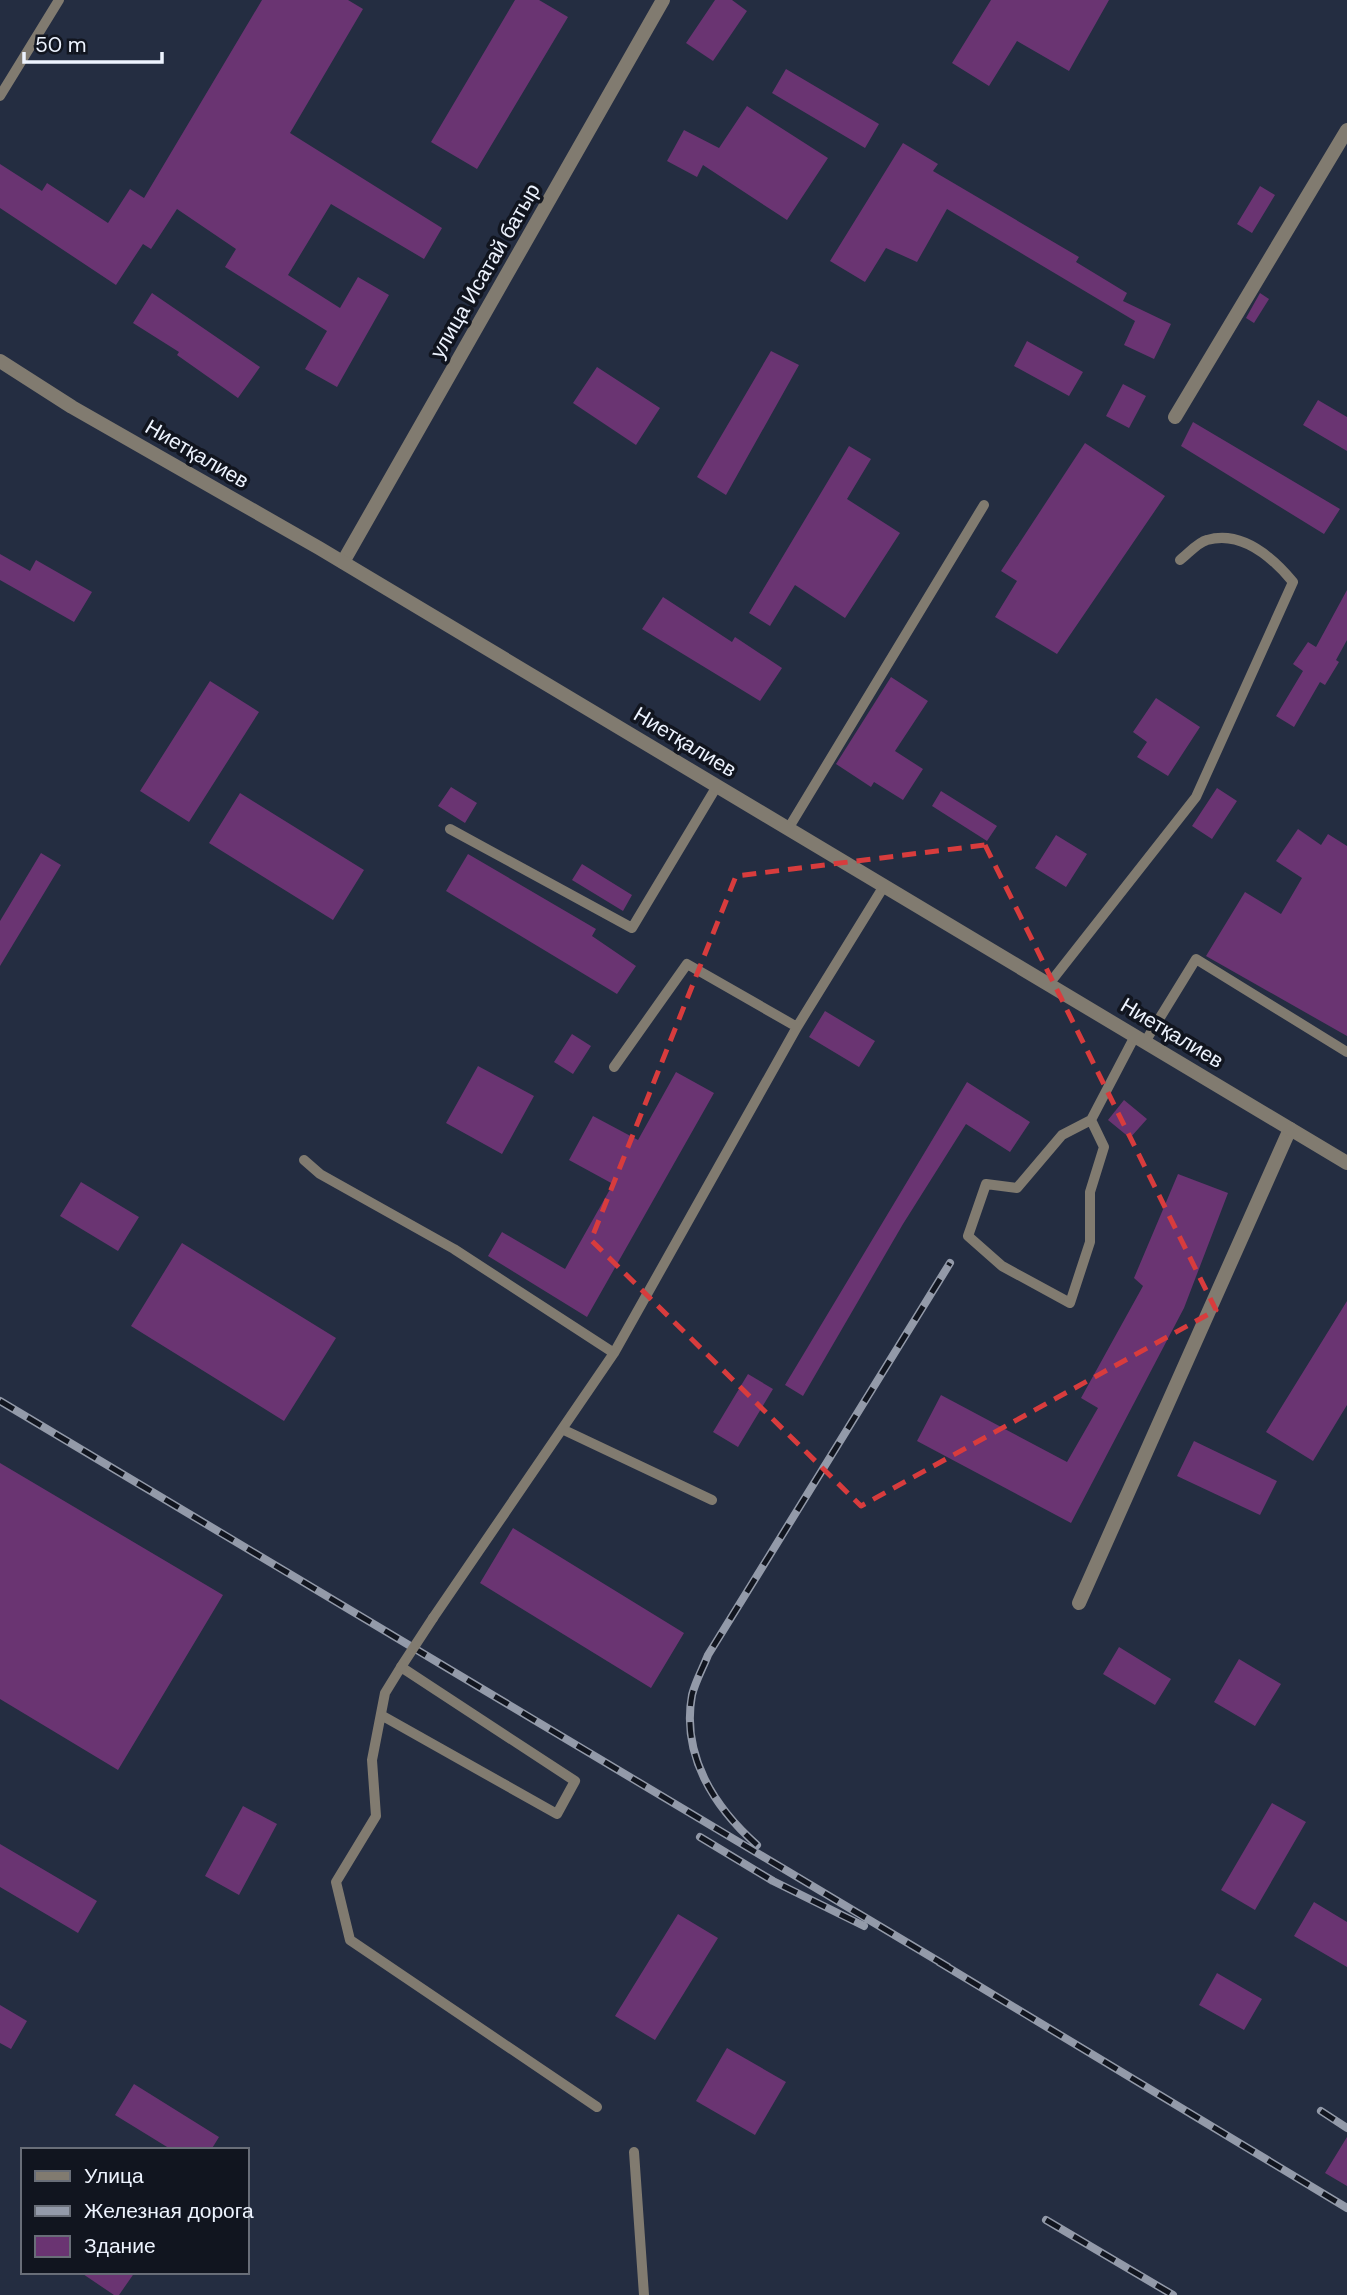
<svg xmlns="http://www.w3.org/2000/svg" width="1347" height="2295" font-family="'DM Sans',sans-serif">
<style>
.building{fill:#6a3472}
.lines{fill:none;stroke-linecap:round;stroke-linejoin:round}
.service{stroke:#817b70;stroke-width:10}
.minor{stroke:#817b70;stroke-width:14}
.tertiary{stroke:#817b70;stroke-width:14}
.rail-casing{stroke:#939aa9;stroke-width:8}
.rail{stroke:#11151f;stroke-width:5;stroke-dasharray:16;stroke-linecap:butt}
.service-bridge{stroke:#817b70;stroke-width:10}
.marked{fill:none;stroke:#d83c3d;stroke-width:5;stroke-dasharray:14 9;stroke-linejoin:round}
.labels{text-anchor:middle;stroke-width:7;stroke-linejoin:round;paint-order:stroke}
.street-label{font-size:21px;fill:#edf3fe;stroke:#11151f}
</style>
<rect width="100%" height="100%" fill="#242d41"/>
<path class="building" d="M262,0h86l15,9 -73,124 152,95 -18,31 -93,-55 -43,71 52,33 18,-31 31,18 -52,92 -32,-18 22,-38 -102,-64 11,-18 -59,-40 -26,40 -8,-5 -27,41 -116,-77v-44l42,27 5,-8 61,40 22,-34 14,9z
M515,0h24l29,17 -91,152 -46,-27z
M715,0h17l15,11 -34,50 -27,-18z
M991,0h118l-40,71 -52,-30 -28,45 -37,-23z
M786,69l93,55 -14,24 -93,-55z
M747,106l81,52 -41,62 -84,-55 -6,12 -30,-16 17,-31 35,18z
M903,143l35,21 -5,7 146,86 -3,5 51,31 -4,8 48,23 -17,35 -30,-14 11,-24 -188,-112 -30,53 -31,-14 -21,34 -35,-21z
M1260,186l15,9 -23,38 -15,-9z
M152,293l108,74 -22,31 -61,-43 2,-3 -46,-29z
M1260,293l9,6 -15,24 -8,-5z
M1027,341l56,31 -14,24 -55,-30z
M771,351l28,14 -73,130 -29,-18z
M597,367l63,41 -24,37 -63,-42z
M1123,384l23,12 -17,32 -23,-12z
M1318,400l29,17v34l-44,-26z
M1193,422l147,87 -16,25 -143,-88z
M1085,443l80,53 -108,158 -62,-37 22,-36 -16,-10z
M849,446l22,13 -24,40 53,34 -55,85 -50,-33 -25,41 -21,-13z
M0,554l30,17 6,-11 56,32 -18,30 -74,-42z
M1347,590v50l-11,20 3,2 -14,23 -5,-3 -26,45 -18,-11 27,-45 -10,-7 15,-22 8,5z
M663,597l69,45 3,-5 47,31 -22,33 -118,-72z
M891,677l37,24 -33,50 28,18 -20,31 -29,-18 -3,5 -35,-23z
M210,681l49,31 -70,110 -49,-31z
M1156,698l44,29 -32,49 -31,-19 10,-15 -14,-10z
M451,787l26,16 -12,20 -27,-17z
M1217,788l20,13 -25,38 -20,-13z
M941,791l56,35 -10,15 -55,-35z
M240,793l124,77 -31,50 -124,-77z
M1298,829l23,16 7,-11 19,12v190l-141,-80 39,-64 36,22 21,-36 -26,-17z
M1056,835l31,19 -21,33 -31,-19z
M41,853l20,12 -61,101v-45z
M468,854l128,75 -4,7 44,30 -19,28 -171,-103z
M582,864l50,31 -9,16 -51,-31z
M825,1011l50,30 -16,26 -50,-30z
M572,1034l19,12 -18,28 -19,-12z
M478,1066l56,30 -32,58 -56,-31z
M676,1072l38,21 -127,224 -99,-61 14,-24 63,37 48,-85 -44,-24 24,-44 45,24z
M967,1082l63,40 -20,30 -44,-28 -63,100 -100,172 -18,-11z
M1124,1100l23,19 -17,19 -22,-18z
M1178,1174l50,19 -44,115 -113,215 -154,-82 24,-46 126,67 31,-54 -17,-10 62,-112 -9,-8z
M81,1182l58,35 -21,34 -58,-35z
M182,1243l154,95 -52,83 -153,-95z
M1347,1301v104l-34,56 -47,-29z
M748,1374l25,15 -35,58 -25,-15z
M1194,1441l83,40 -17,34 -83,-39z
M0,1463l223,132 -105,175 -118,-71z
M513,1528l171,105 -33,55 -171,-105z
M1119,1647l52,32 -16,26 -52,-31z
M1239,1659l42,25 -26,42 -41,-24z
M1272,1803l34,19 -51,88 -34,-20z
M243,1806l34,18 -38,71 -34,-19z
M0,1844l97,57 -19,32 -78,-46z
M1314,1902l33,20v45l-53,-31z
M678,1914l40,24 -63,102 -40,-24z
M1217,1973l45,26 -18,31 -45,-25z
M0,2005l27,16 -16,28 -11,-6z
M727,2048l59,34 -31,53 -59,-34z
M134,2084l85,53 -8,13h-39l-57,-35z
M1347,2137v49l-22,-13z
M80,2272h55l-16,23h-5z"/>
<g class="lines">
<path class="service" d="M0,96l59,-96
M450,829l182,99 85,-142
M788,829l196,-324
M1049,984l147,-187 97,-215c-20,-24 -51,-52 -86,-42 -9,2 -19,14 -27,20
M1145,1042l51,-83 151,93
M614,1067l73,-103 110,63
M1091,1120l13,27 -14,45v50l-20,61 -68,-37 -34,-30 18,-52 31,4 45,-53 29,-15 44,-84
M304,1160l16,14 134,75 160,104
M564,1430l148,70
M433,1618l181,-265 183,-326 87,-141
M381,1715l176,99 18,-33 -174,-114 -16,26 -13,67 4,56 -40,66 14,58 247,167
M634,2152l10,143"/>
<path class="minor" d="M1175,417l172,-287
M343,562l320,-562
M1079,1603l211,-474"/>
<path class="tertiary" d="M0,361l72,46 247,141 1028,615"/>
<g class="rail-casing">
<path id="rail" d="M0,1401l948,566
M700,1837l73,44 91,45
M757,1845c-43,-38 -76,-90 -65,-150 3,-13 11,-27 16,-40l242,-392
M939,1962l408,246
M1321,2111l26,17
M1046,2220l127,75"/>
</g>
<use href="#rail" class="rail"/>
<path class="service-bridge" d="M401,1667l32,-49"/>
</g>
<path class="marked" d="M985,845l231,465 -355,196 -270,-266 145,-364z"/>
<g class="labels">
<g class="street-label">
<text transform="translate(485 271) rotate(-60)" y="7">улица Исатай батыр</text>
<text transform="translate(197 454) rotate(30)" y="7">Ниетқалиев</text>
<text transform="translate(685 742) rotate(31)" y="7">Ниетқалиев</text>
<text transform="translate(1172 1033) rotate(31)" y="7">Ниетқалиев</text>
</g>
</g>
<rect x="21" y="2148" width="228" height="126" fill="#11151f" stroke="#696e78" stroke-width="2"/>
<rect x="35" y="2171" width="35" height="10" fill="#817b70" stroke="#696e78" stroke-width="2"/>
<text x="84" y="2183" font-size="21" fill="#edf3fe">Улица</text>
<rect x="35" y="2206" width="35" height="10" fill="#939aa9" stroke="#696e78" stroke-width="2"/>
<text x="84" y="2218" font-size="21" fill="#edf3fe">Железная дорога</text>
<rect x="35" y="2236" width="35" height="21" fill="#6a3472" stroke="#696e78" stroke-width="2"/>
<text x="84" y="2253" font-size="21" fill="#edf3fe">Здание</text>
<path d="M24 52v10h138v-10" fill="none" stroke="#edf3fe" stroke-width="3.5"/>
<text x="35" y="52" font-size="21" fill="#edf3fe" stroke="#11151f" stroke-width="5" paint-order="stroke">50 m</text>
</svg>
